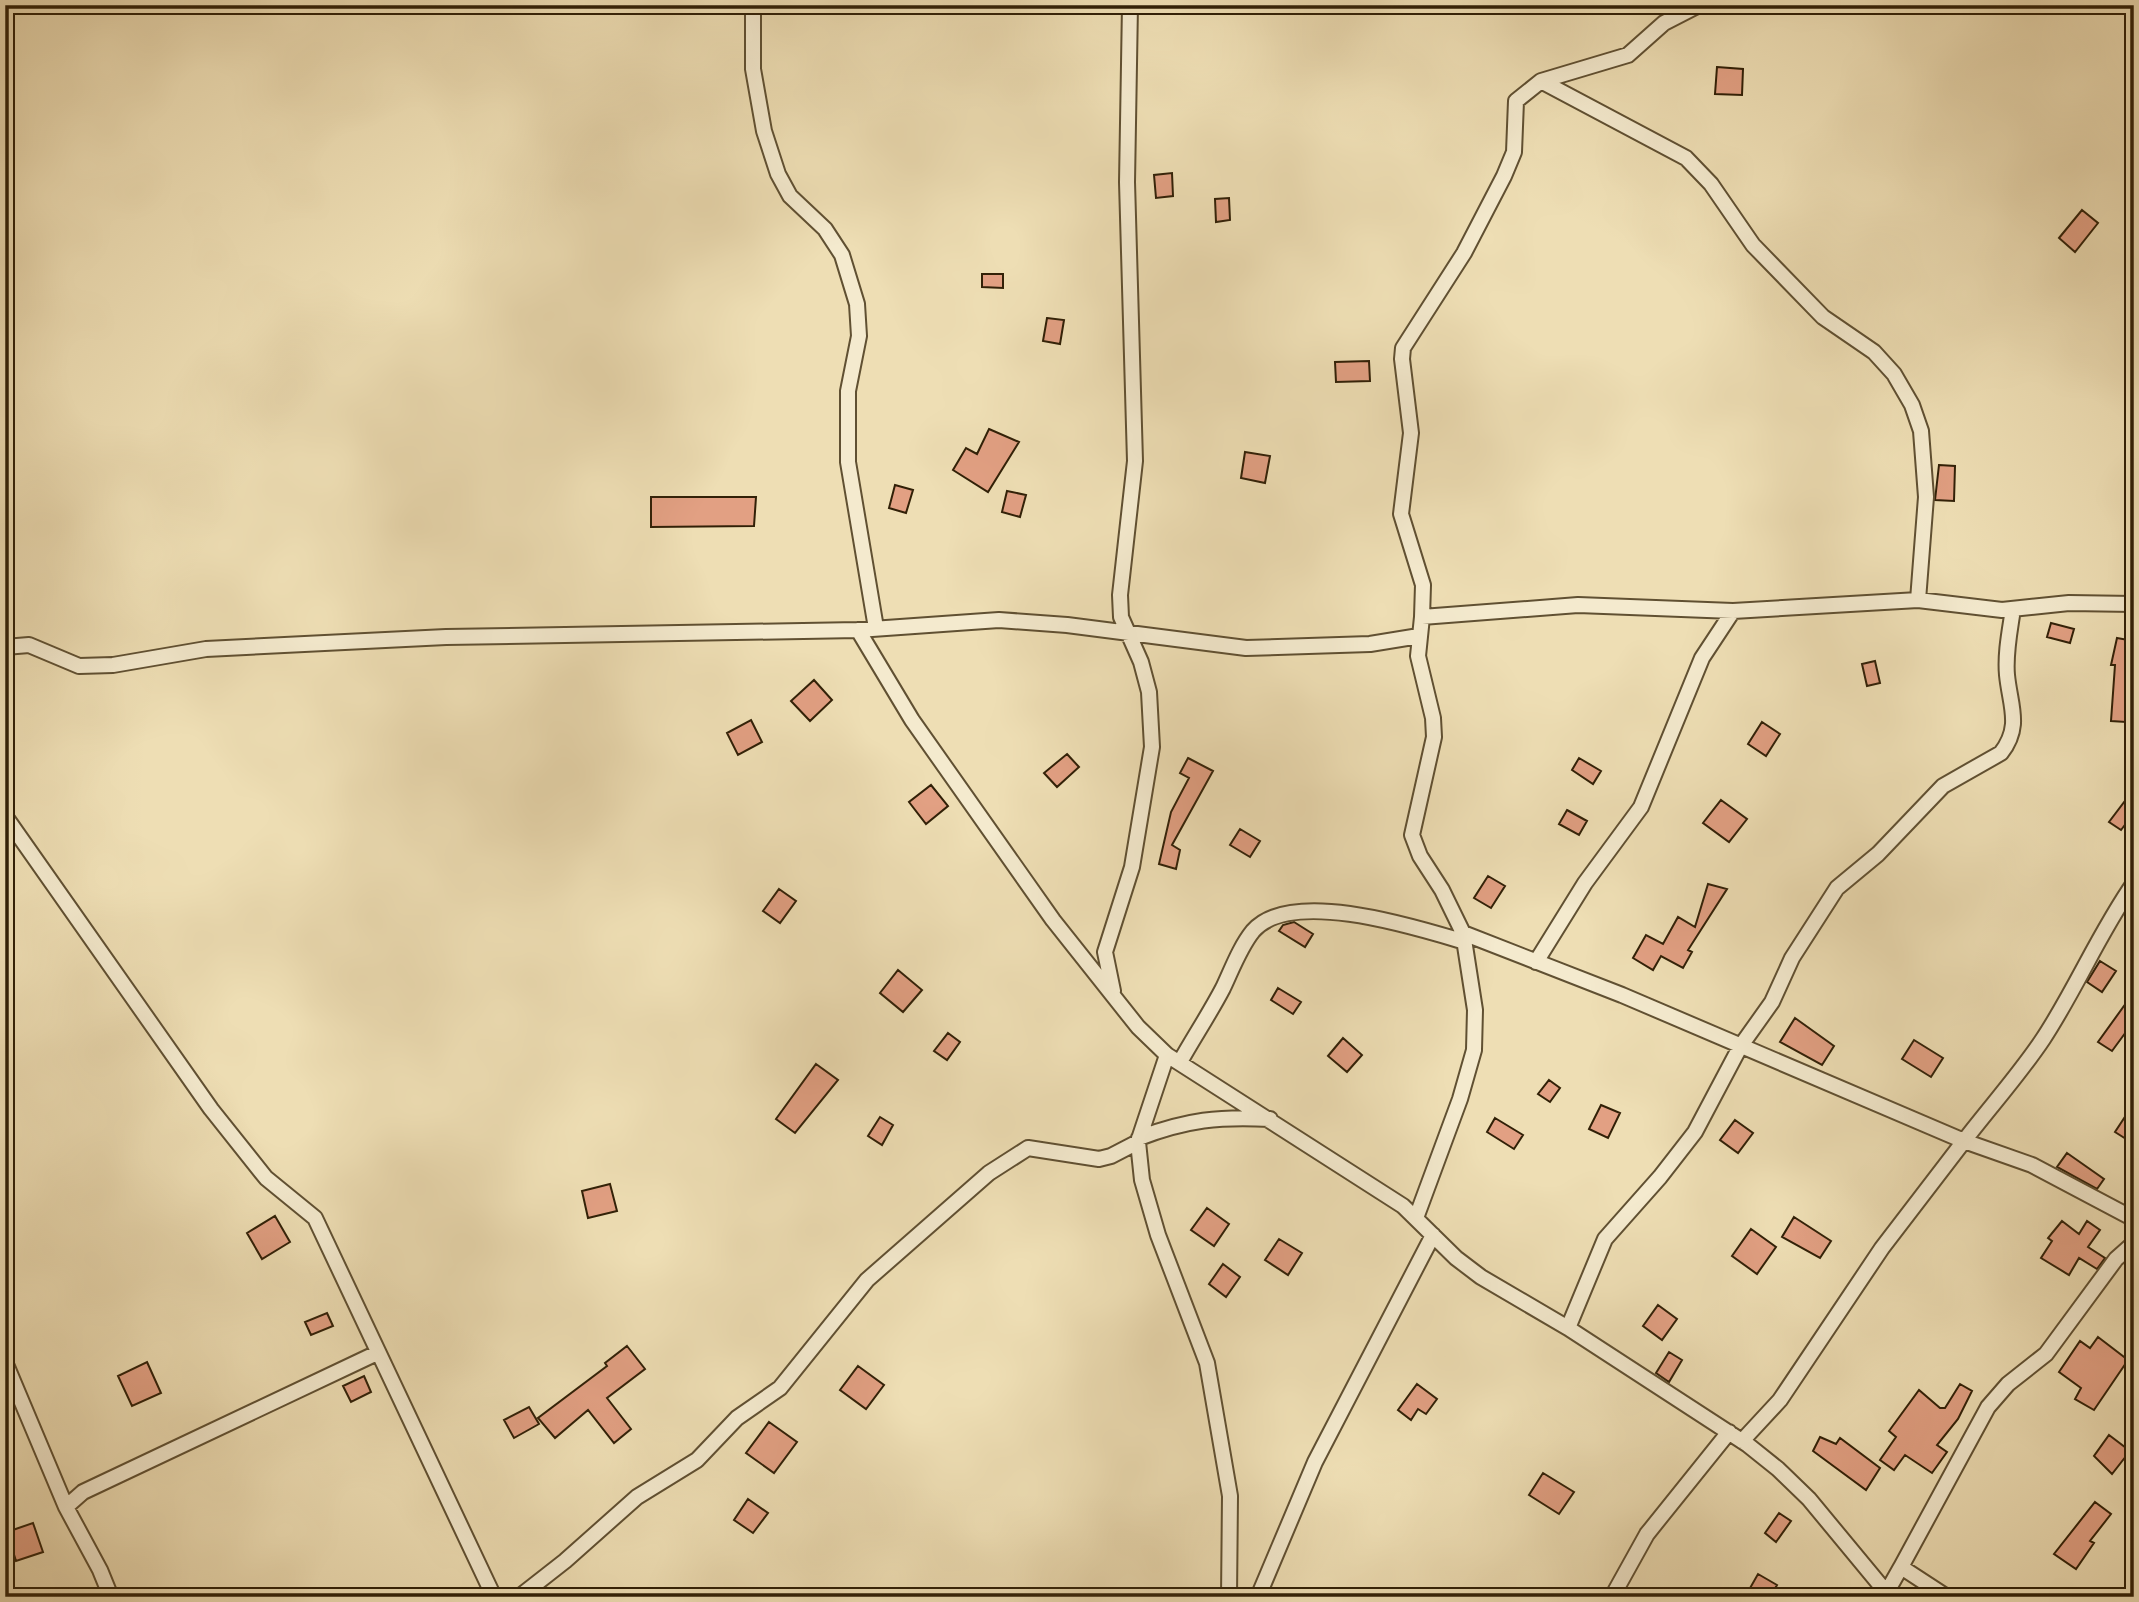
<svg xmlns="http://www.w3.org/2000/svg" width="2139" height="1602" font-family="'Sorts Mill Goudy',serif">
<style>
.building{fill:#e2a083;stroke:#312007;stroke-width:2}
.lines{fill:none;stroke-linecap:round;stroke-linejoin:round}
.street-casing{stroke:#605032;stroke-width:18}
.street{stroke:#f4eace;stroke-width:14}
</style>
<rect width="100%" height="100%" fill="#eedeb4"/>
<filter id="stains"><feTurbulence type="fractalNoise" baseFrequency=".00286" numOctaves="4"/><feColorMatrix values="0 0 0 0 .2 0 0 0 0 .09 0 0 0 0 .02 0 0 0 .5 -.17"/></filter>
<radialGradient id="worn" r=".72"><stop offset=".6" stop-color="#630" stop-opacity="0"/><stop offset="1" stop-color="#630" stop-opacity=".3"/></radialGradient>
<path class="building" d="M1717,67l26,2 -1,26 -27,-1z
M1172,173l1,23 -17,2 -2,-23z
M1229,198l1,22 -14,2 -1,-23z
M2082,210l16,13 -23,29 -16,-14z
M982,274h21v14l-21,-1z
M1047,318l17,2 -4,24 -17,-3z
M1369,361l1,20 -34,1 -1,-20z
M989,429l30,13 -31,50 -35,-22 13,-22 11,6z
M1245,452l25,4 -5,27 -24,-5z
M1939,465l16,1 -1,35 -19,-1z
M895,485l18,5 -7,23 -17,-5z
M1007,491l19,4 -6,22 -18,-5z
M651,497h105l-2,29 -103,1z
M2051,623l23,6 -4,14 -23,-6z
M2117,638l17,3v28h-4l-4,53 -15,-1 4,-56h-4z
M1875,661l5,22 -13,3 -5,-22z
M814,680l18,20 -22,21 -19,-20z
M751,720l11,22 -24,13 -11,-22z
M1762,722l18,12 -14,22 -18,-12z
M1067,754l12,13 -22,20 -13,-14z
M1188,758l25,13 -41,74 8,5 -4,19 -17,-5 12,-52 18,-34 -9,-5z
M1579,758l22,13 -8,13 -21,-14z
M931,785l17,21 -22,18 -17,-22z
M2134,789v24l-13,17 -12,-8z
M1721,800l26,19 -18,23 -26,-19z
M1567,810l20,11 -8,14 -20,-11z
M1240,829l20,12 -10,16 -20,-12z
M1488,876l17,10 -14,22 -17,-10z
M1708,884l19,5 -39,61 4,2 -9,16 -22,-12 -8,14 -20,-12 13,-23 17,9 15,-27 17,10z
M779,889l17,12 -16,22 -17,-12z
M1294,922l19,12 -8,13 -26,-16 4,-6z
M2100,961l16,10 -14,21 -15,-10z
M898,970l24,20 -19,22 -23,-19z
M1278,988l23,14 -8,12 -22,-14z
M2134,992v29l-22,30 -14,-9z
M1795,1018l39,28 -12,19 -42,-23z
M948,1033l12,9 -13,18 -13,-9z
M1343,1038l19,17 -15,17 -19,-16z
M1914,1040l29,18 -12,19 -29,-18z
M816,1064l22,16 -43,53 -19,-14z
M1549,1080l11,8 -10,14 -12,-8z
M2134,1103v41l-19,-12z
M1601,1105l19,8 -12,25 -19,-9z
M880,1117l13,8 -11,20 -14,-9z
M1495,1118l28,17 -9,14 -27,-17z
M1735,1120l18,13 -15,20 -18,-13z
M2067,1153l37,26 -7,10 -40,-22z
M610,1184l7,27 -29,7 -6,-27z
M1207,1208l22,16 -15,22 -23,-16z
M275,1216l15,26 -28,17 -15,-26z
M1794,1217l37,24 -11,17 -38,-21z
M2062,1221l17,13 8,-13 13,9 -12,17 17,11 -8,11 -18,-11 -10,17 -28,-17 11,-17 -4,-3z
M1751,1229l25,18 -19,27 -25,-18z
M1279,1239l23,14 -14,22 -23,-15z
M1223,1264l17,13 -14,20 -17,-13z
M1658,1305l19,14 -15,21 -19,-14z
M327,1313l6,13 -22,9 -6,-13z
M2098,1337l30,23 -34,50 -19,-11 6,-11 -22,-16 21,-31 10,7z
M627,1346l18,23 -38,29 24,31 -17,14 -26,-33 -33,28 -17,-20 69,-52 -2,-3z
M1669,1352l13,8 -13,22 -13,-9z
M147,1362l14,31 -29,13 -14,-30z
M858,1366l26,19 -18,24 -26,-19z
M364,1376l7,16 -20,10 -8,-16z
M1417,1384l20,15 -11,15 -8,-5 -7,11 -13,-10z
M1960,1384l12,7 -14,28 -21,26 10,7 -15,21 -27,-18 -11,15 -14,-10 16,-23 -7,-6 30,-41 21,18h5z
M529,1407l10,17 -25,14 -10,-18z
M769,1422l28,20 -23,31 -28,-20z
M2109,1435l21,16 -18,23 -18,-18z
M1820,1437l16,7 4,-6 40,30 -14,22 -53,-39z
M1543,1473l31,19 -15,22 -30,-19z
M748,1499l20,14 -15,20 -19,-13z
M2095,1502l16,12 -21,27 4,2 -18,26 -22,-15z
M1779,1513l12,8 -15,21 -11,-9z
M33,1523l10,29 -27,9 -9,-29z
M1758,1574l19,11 -7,12h-25z"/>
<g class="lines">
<g class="street-casing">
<path id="street" d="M753,5v64l11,62 14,43 12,22 35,33 17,26 15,49 2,32 -11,55v71l28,166
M1541,81l145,77 25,26 42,61 70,72 51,35 20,22 18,31 9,26 5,66 -8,103
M1422,617l1,-32 -22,-71 10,-81 -9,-74 1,-11 61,-95 40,-77 10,-24 2,-51 25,-20 87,-26 36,-32 35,-18
M5,647l24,-2 50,21 34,-1 93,-16 240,-12 412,-7
M5,816l206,293 55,69 49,40 179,379
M1463,933l159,62 342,146c26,-34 55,-66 79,-102 33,-50 56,-106 91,-156
M1536,962l49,-79 56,-76 61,-149 31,-47
M1113,991l-8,-39 27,-85 20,-120 -3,-55 -8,-30 -20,-45 -1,-22 15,-134 -8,-279 3,-177
M1167,1055l-29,-28 -85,-107 -141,-200 -54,-90 141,-10 68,5 179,23 124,-4 49,-8
M1180,1062c14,-25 30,-49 43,-74 9,-19 17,-41 30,-57 38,-44 165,-3 212,11
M1139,1138c47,-18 81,-22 131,-19
M1416,1218l44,-119 14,-49 1,-40 -12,-77 -21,-43 -22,-34 -8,-21 22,-98 -1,-19 -15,-62 4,-39 156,-12 155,6 185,-11 84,10 67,-7 65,1
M1568,1328l37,-89 55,-62 35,-45 45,-85 32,-45 20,-44 45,-70 41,-34 65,-68 58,-33c21,-27 9,-47 6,-78 -2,-22 3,-45 6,-66
M5,1362l61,145 34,63 11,27
M1742,1441l38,-41 102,-152 82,-107 68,24 102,54
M66,1507l17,-15 294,-139
M1901,1567l87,-160 20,-23 38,-30 70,-95 18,-16
M519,1597l46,-36 72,-64 60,-37 40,-42 43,-30 87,-108 122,-107 39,-25 71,11 12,-3 27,-14
M1229,1597l1,-101 -23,-133 -49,-128 -16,-55 -4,-38 29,-87 236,151 53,52 25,19 87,51 180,117 30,24 31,30 77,93
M1258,1597l57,-135 118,-227
M1612,1597l35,-63 82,-102
M1884,1597l17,-30 46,30"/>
</g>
<use href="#street" class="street"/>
</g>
<rect width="2139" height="1602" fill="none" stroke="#eedeb4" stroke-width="28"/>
<rect x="7" y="7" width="2125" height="1588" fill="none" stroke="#312007" stroke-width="3.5"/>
<rect x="14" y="14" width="2111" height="1574" fill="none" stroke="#312007" stroke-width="2"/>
<rect width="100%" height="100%" filter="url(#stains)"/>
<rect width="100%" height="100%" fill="url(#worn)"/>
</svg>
